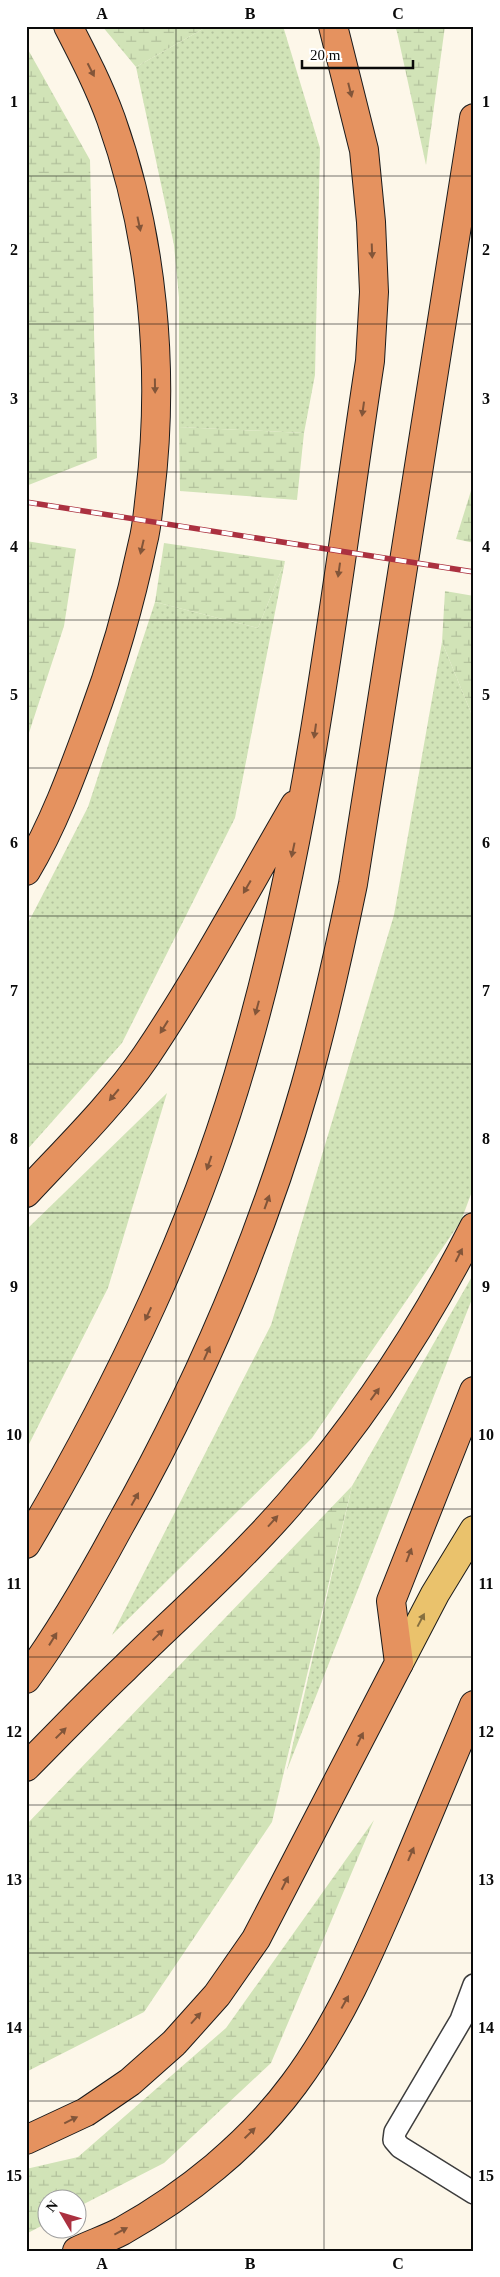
<svg xmlns="http://www.w3.org/2000/svg" width="500" height="2277" font-family="'Times New Roman',serif">
<style>
.grass{fill:url(#grass-dots)}
.wetland{fill:url(#wetland-marsh)}
.lines{fill:none;stroke-linecap:round;stroke-linejoin:round}
.lane-casing{stroke:#3d3d3d;stroke-width:24}
.primary-casing{stroke:#1b1b1b;stroke-width:30}
.highway-casing{stroke:#1b1b1b;stroke-width:30}
.lane{stroke:#fff;stroke-width:21}
.primary{stroke:#eac26c;stroke-width:28}
.highway{stroke:#e5925f;stroke-width:28}
.rail-casing{stroke:#ab3140;stroke-width:5.5}
.rail{stroke:#fff;stroke-width:4;stroke-dasharray:11;stroke-linecap:butt}
.oneway{fill:#825539}
.oneway2{fill:#856f40}
.grid{fill:none;stroke:#0a0a0a;stroke-width:1;stroke-opacity:0.55}
.neatline{fill:none;stroke:#0a0a0a;stroke-width:2}
.grid-label{font-size:16px;text-anchor:middle;font-weight:bold;fill:#0a0a0a}
</style>
<defs>
<pattern id="grass-dots" width="8" height="8" patternUnits="userSpaceOnUse" patternTransform="scale(1.25)"><rect width="8" height="8" fill="#d1e3b7"/><path d="M2 2h.1M6 6h.1" fill="none" stroke="#b2c19c" stroke-width="1.8" stroke-linecap="round"/></pattern>
<pattern id="wetland-marsh" width="20" height="14" patternUnits="userSpaceOnUse" patternTransform="scale(1.25)"><rect width="20" height="14" fill="#d1e3b7"/><path d="M1 5h8M5 5V1M11 12h8M15 12V8" fill="none" stroke="#b2c19c"/></pattern>
</defs>
<rect width="100%" height="100%" fill="#fdf7e9"/>
<path class="grass" d="M208,26h75l37,122 -5,227 -11,58 -125,-6v-130l-5,-52 -38,-178z
M285,561l-50,257 -113,225 -96,108v-224l62,-120 67,-205 103,26z
M442,642l32,78v466l-13,35 -149,217 -200,197 159,-310 123,-410z
M167,1093l-59,195 -82,162v-220z
M474,1273v21l-187,476 65,-284z"/>
<path class="wetland" d="M102,26h106l-72,41z
M395,26h50l-19,139 -29,-133z
M26,46l64,114 7,298 -71,28z
M179,427l125,6 -7,67 -117,-9z
M474,481v62l-18,-4z
M26,541l50,8 -12,77 -38,116z
M164,543l121,18 -27,67 -103,-26z
M445,591l29,5v124l-32,-78z
M352,1486l-80,336 -128,190 -118,60v-247z
M374,1820l-103,243 -107,100 -86,44v-7h-30l-1,23 -21,11v-65l52,-12 148,-129z"/>
<g class="lines">
<g class="lane-casing">
<path id="lane" d="M474,1985l-13,35 -66,112 -1,8 6,7 74,46"/>
</g>
<g class="primary-casing">
<path id="primary" d="M399,1663l36,-69 39,-64"/>
</g>
<g class="highway-casing">
<path id="highway" d="M26,871c27,-45 46,-97 64,-146 22,-59 40,-121 53,-183 4,-15 5,-32 7,-48 15,-124 3,-257 -39,-375 -12,-33 -27,-62 -43,-93
M26,1193c39,-42 88,-90 120,-137 54,-80 100,-167 149,-251
M26,1544c92,-156 171,-320 220,-495 64,-224 89,-458 124,-688l4,-69 -3,-70 -7,-72 -31,-124
M26,1679c35,-48 65,-100 93,-152 78,-138 142,-287 186,-440 19,-67 34,-135 48,-203l121,-766
M26,1767c33,-33 65,-67 99,-99 55,-54 114,-106 165,-165 73,-84 134,-177 184,-276
M26,2140l60,-28 44,-30 44,-39 43,-48 39,-56 143,-276 -8,-62 83,-210
M77,2251c14,-7 30,-12 45,-20 64,-36 127,-86 172,-147 47,-63 77,-135 108,-207 24,-58 48,-115 72,-172"/>
</g>
<use href="#lane" class="lane"/>
<use href="#primary" class="primary"/>
<use href="#highway" class="highway"/>
<g class="rail-casing">
<path id="rail" d="M26,502l448,70"/>
</g>
<use href="#rail" class="rail"/>
</g>
<defs><path id="oneway-solid" d="M-6-.8H1V-3.2L6.5 0L1 3.2V.8H-6Z" transform="scale(1.25)"/></defs>
<g class="oneway">
<use href="#oneway-solid" transform="translate(91 70) rotate(63)"/>
<use href="#oneway-solid" transform="translate(350 90) rotate(76)"/>
<use href="#oneway-solid" transform="translate(139 224) rotate(78)"/>
<use href="#oneway-solid" transform="translate(372 251) rotate(88)"/>
<use href="#oneway-solid" transform="translate(155 386) rotate(89)"/>
<use href="#oneway-solid" transform="translate(363 409) rotate(98)"/>
<use href="#oneway-solid" transform="translate(142 547) rotate(103)"/>
<use href="#oneway-solid" transform="translate(339 570) rotate(98)"/>
<use href="#oneway-solid" transform="translate(315 731) rotate(98)"/>
<use href="#oneway-solid" transform="translate(293 850) rotate(102)"/>
<use href="#oneway-solid" transform="translate(247 887) rotate(120)"/>
<use href="#oneway-solid" transform="translate(257 1008) rotate(105)"/>
<use href="#oneway-solid" transform="translate(164 1027) rotate(122)"/>
<use href="#oneway-solid" transform="translate(114 1095) rotate(130)"/>
<use href="#oneway-solid" transform="translate(209 1163) rotate(109)"/>
<use href="#oneway-solid" transform="translate(267 1202) rotate(-70)"/>
<use href="#oneway-solid" transform="translate(459 1255) rotate(-63)"/>
<use href="#oneway-solid" transform="translate(148 1314) rotate(115)"/>
<use href="#oneway-solid" transform="translate(207 1353) rotate(-66)"/>
<use href="#oneway-solid" transform="translate(375 1394) rotate(-54)"/>
<use href="#oneway-solid" transform="translate(135 1499) rotate(-61)"/>
<use href="#oneway-solid" transform="translate(273 1521) rotate(-48)"/>
<use href="#oneway-solid" transform="translate(409 1555) rotate(-69)"/>
<use href="#oneway-solid" transform="translate(158 1635) rotate(-44)"/>
<use href="#oneway-solid" transform="translate(53 1639) rotate(-58)"/>
<use href="#oneway-solid" transform="translate(61 1733) rotate(-45)"/>
<use href="#oneway-solid" transform="translate(360 1739) rotate(-63)"/>
<use href="#oneway-solid" transform="translate(411 1854) rotate(-67)"/>
<use href="#oneway-solid" transform="translate(285 1883) rotate(-63)"/>
<use href="#oneway-solid" transform="translate(345 2002) rotate(-61)"/>
<use href="#oneway-solid" transform="translate(196 2018) rotate(-48)"/>
<use href="#oneway-solid" transform="translate(71 2120) rotate(-26)"/>
<use href="#oneway-solid" transform="translate(250 2133) rotate(-44)"/>
<use href="#oneway-solid" transform="translate(121 2231) rotate(-28)"/>
</g>
<use class="oneway2" href="#oneway-solid" transform="translate(421 1620) rotate(-62)"/>
<path class="grid" d="M176,26v2225M324,26v2225M26,176h448M26,324h448M26,472h448M26,620h448M26,768h448M26,916h448M26,1064h448M26,1213h448M26,1361h448M26,1509h448M26,1657h448M26,1805h448M26,1953h448M26,2101h448"/>
<rect width="500" height="2277" fill="none" stroke="#ffffff" stroke-width="55"/>
<g transform="translate(62 2214) rotate(308)"><circle r="24" fill="#ffffff" stroke="#9d9d9d"/>
<path d="M0-4L9 19L0 12L-9 19Z" fill="#ab3140"/>
<text y="-8" font-size="14" font-weight="bold" text-anchor="middle" fill="#0a0a0a">N</text>
</g>
<path d="M302 60v8h111v-8" fill="none" stroke="#0a0a0a" stroke-width="2.5"/>
<text x="310" y="60" font-size="15" fill="#0a0a0a" stroke="#ffffff" stroke-width="4" paint-order="stroke">20 m</text>
<rect x="28" y="28" width="444" height="2222" class="neatline"/>
<g class="grid-label">
<text x="102" y="19">A</text>
<text x="250" y="19">B</text>
<text x="398" y="19">C</text>
<text x="14" y="107">1</text>
<text x="486" y="107">1</text>
<text x="14" y="255">2</text>
<text x="486" y="255">2</text>
<text x="14" y="404">3</text>
<text x="486" y="404">3</text>
<text x="14" y="552">4</text>
<text x="486" y="552">4</text>
<text x="14" y="700">5</text>
<text x="486" y="700">5</text>
<text x="14" y="848">6</text>
<text x="486" y="848">6</text>
<text x="14" y="996">7</text>
<text x="486" y="996">7</text>
<text x="14" y="1144">8</text>
<text x="486" y="1144">8</text>
<text x="14" y="1292">9</text>
<text x="486" y="1292">9</text>
<text x="14" y="1440">10</text>
<text x="486" y="1440">10</text>
<text x="14" y="1589">11</text>
<text x="486" y="1589">11</text>
<text x="14" y="1737">12</text>
<text x="486" y="1737">12</text>
<text x="14" y="1885">13</text>
<text x="486" y="1885">13</text>
<text x="14" y="2033">14</text>
<text x="486" y="2033">14</text>
<text x="14" y="2181">15</text>
<text x="486" y="2181">15</text>
<text x="102" y="2269">A</text>
<text x="250" y="2269">B</text>
<text x="398" y="2269">C</text>
</g>
</svg>
